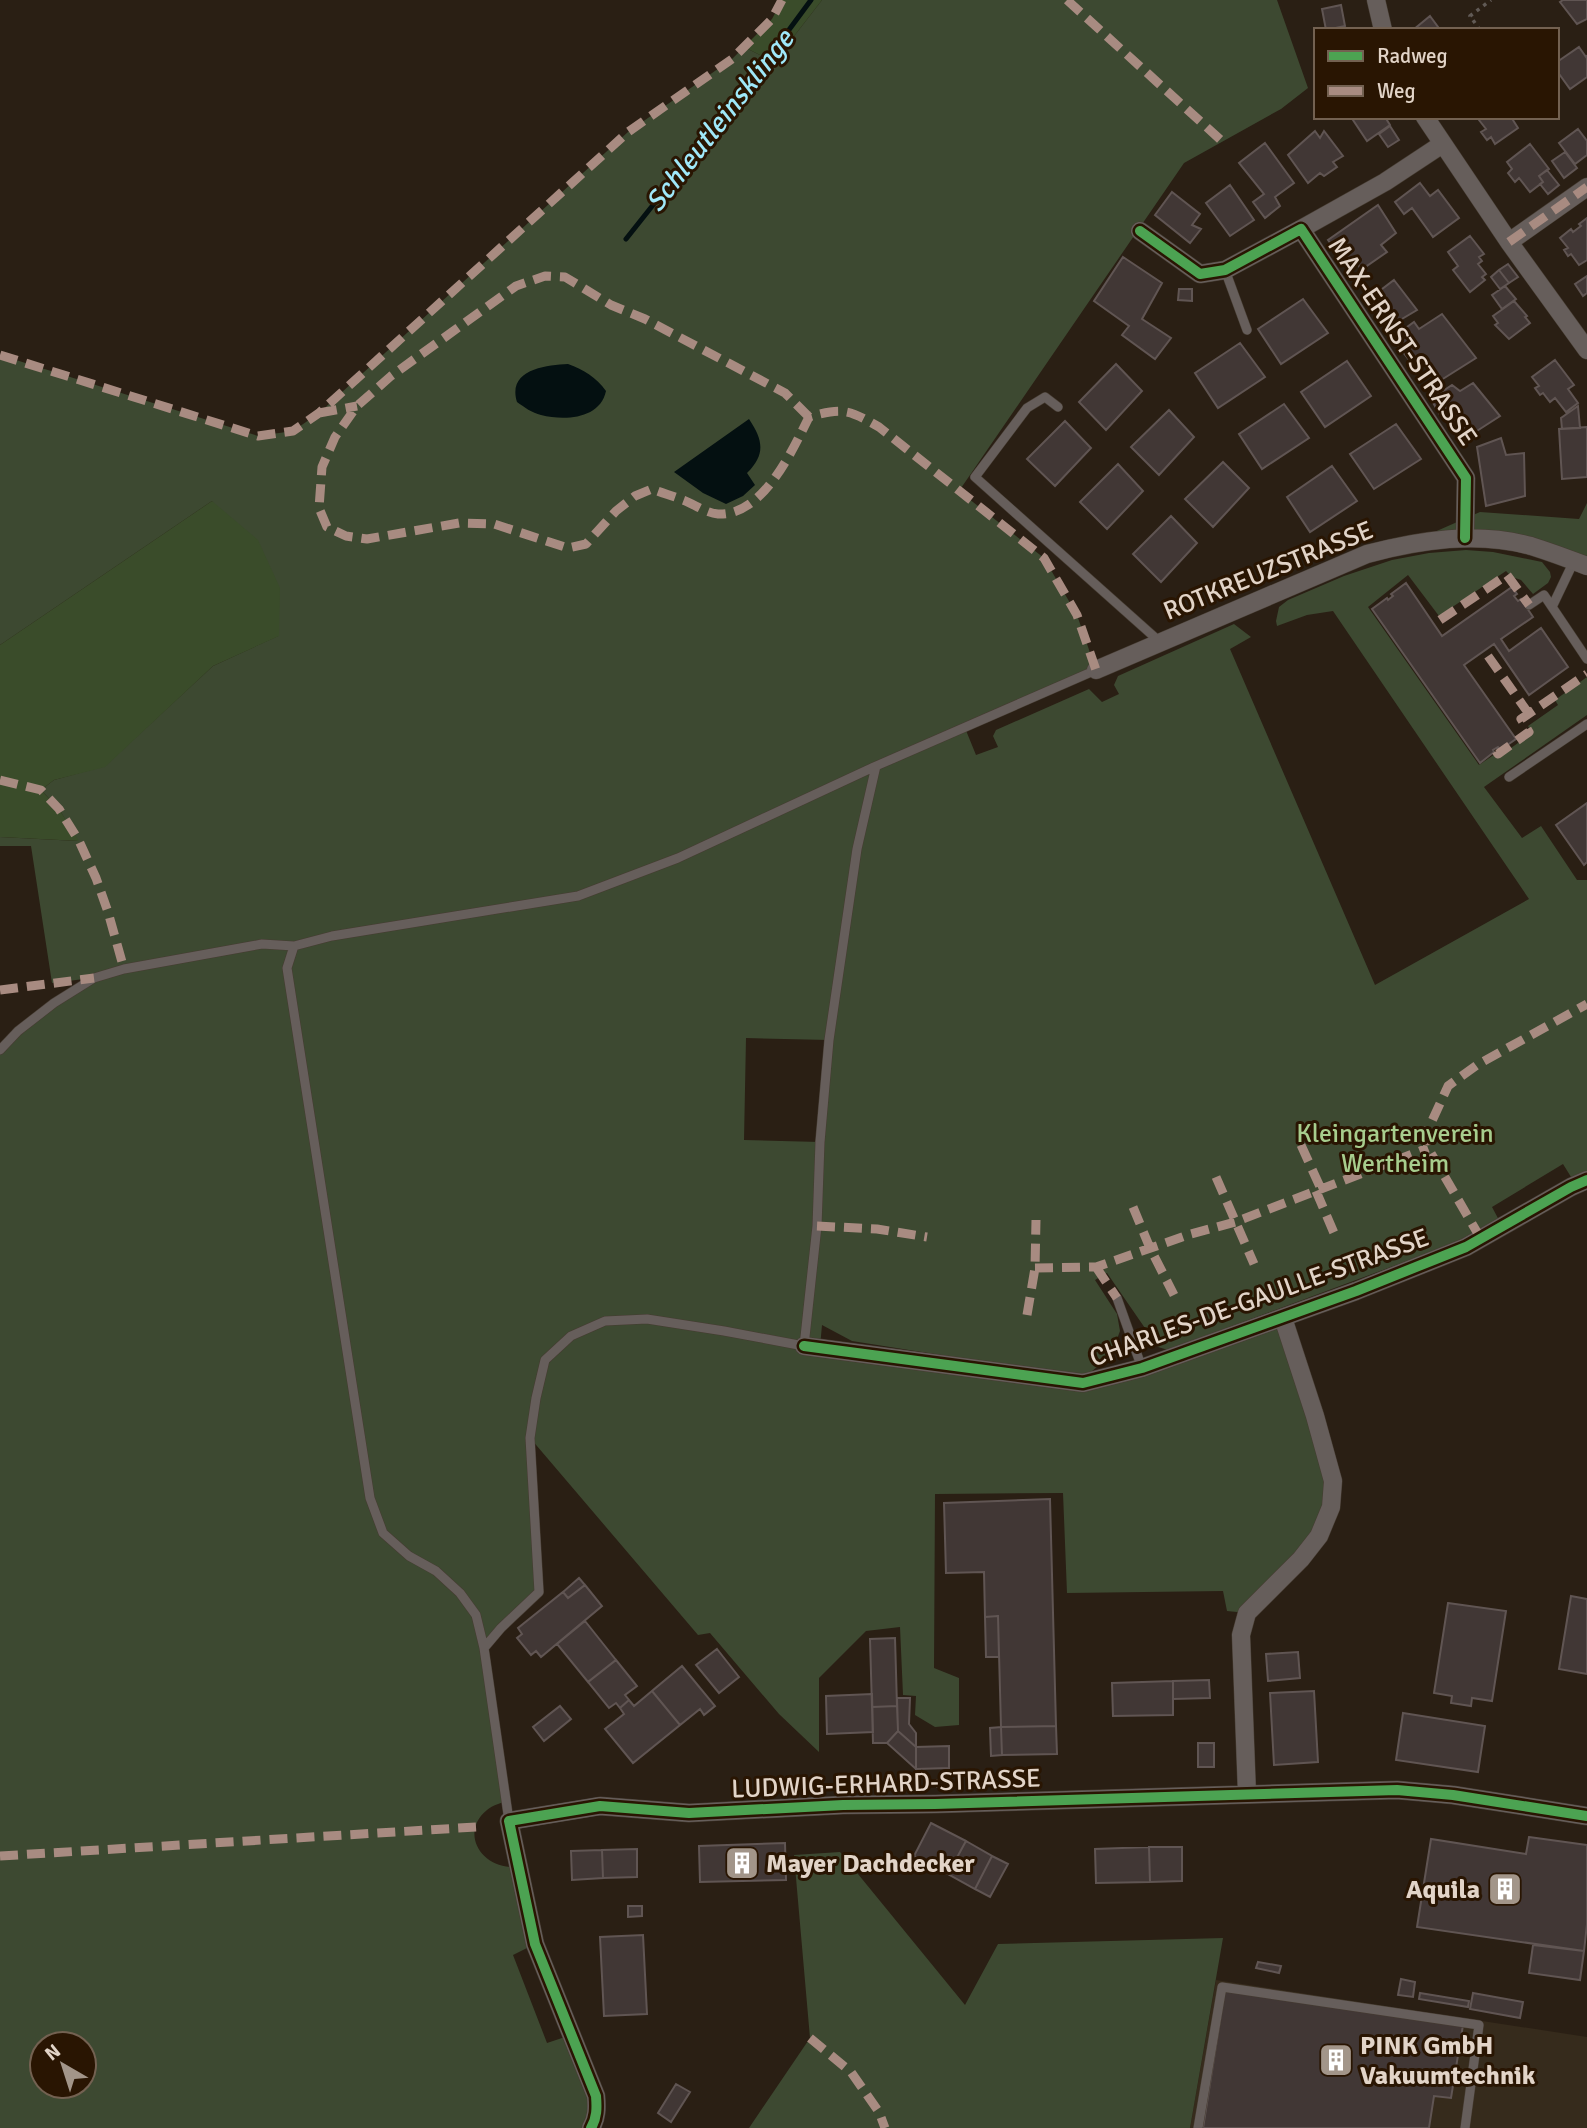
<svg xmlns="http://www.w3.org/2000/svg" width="1587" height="2128" font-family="Signika,sans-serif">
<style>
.industrial{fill:#362b1c}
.green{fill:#3d4931;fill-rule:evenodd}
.forest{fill:#3a4c2a}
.water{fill:#041011}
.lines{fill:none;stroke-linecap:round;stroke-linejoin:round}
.stream{stroke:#041011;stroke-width:5}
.building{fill:#413735;stroke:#605553;stroke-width:2}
.lane-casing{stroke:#463c32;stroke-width:10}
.street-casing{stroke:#463c32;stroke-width:19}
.path{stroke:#615a55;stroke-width:3.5;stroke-dasharray:3.5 5;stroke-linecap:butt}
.lane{stroke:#665e5b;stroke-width:9}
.street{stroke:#665e5b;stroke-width:18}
.quiet{stroke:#a88b81;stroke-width:9;stroke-dasharray:18 9;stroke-linecap:butt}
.cycleway-casing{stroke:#291502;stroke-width:15}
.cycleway{stroke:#4ca352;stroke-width:10}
.labels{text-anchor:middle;stroke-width:6;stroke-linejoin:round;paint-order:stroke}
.street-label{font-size:26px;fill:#e2d4c8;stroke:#291502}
.park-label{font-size:26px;fill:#a7cd8d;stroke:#291502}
.poi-label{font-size:26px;font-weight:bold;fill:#e2d4c8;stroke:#291502;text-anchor:start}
.water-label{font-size:28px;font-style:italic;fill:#9fe8f9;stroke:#291502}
</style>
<rect width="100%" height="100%" fill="#2a1f14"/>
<path class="industrial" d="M1216,1980l371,57v91h-397z"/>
<path class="green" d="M822,0h455l31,88 -27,21 -97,54 -225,328 85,67 33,57 19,55 -131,58 11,27 22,-8 -5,-11 3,-6 93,-41 13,13 17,-8 -5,-9 4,-9 116,-52 17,13 -21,12 145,336 154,-86 -196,-288 -26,4 -30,11 -1,-5 3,-14 9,-7 56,-24 48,-16 37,-7 37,-3 27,2 49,10 8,10 1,5 -3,6 -15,11 -12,-14 -9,-3 -6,-6 -67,45 -31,-41 -40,32 111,158 16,-11 2,4 35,-25 -4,-7 30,-21 -3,-5 32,-23v38l-103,72 38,51 19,-12 36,54h10v300l-11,5 -13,-21 -71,43 8,15 -58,26 -274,102 -10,-3 -51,-74 -12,7 22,34 3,17 -9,24 -20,17 -18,4 -221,-35 -30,-16 -2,22 263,36 194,-63 38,96 16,91 -84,106 -20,-2 -4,-20 -156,2 -4,-100 -128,1 -1,174 25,10v47l-24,2 -20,-12 1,-19 -13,-1 -3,-68 -34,4 -47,47v74l-40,-38 -69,-81 -12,2 -167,-196 8,153 -55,56 24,153c-8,2 -15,4 -21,9 -27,22 -7,57 26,57l22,77 -22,11 34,88 24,-8 25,61 -5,32h-591v-1078l92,-72 -40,5 -21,-137h-31v-9l78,4 -19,-32 -18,-19 13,-10 51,-14 108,-100 65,-30 -66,-135 -212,144v-290l258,81 35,-5 26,-18 309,-281 104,-73 12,-12 30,15zM746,1038l83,2 -9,102 -76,-2zM42,2044h42v42h-42z
M1587,503v63l-56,-20 -124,-2 73,-32 99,7z
M840,1852l125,153 33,-61 225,-6 -33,190h-441l61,-90 -16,-183z"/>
<path class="forest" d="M782,0h40l-48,62 -30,-15 28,-28z
M212,501l46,39 22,48 -1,48 -66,30 -108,101 -51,13 -13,10 18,19 20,32 -79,-4v-192z"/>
<path class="water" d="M568,364c16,6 28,13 38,27 -6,28 -41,30 -65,24 -9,-2 -17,-8 -24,-13 -10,-32 28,-37 51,-38z
M749,419c14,21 17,35 -2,54l8,12 -12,11 -17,8 -23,-11 -29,-21z"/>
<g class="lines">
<path class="stream" d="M626,239l120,-151 65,-88"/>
</g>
<path class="building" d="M1563,0h24v19l-10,5 -17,-22z
M1341,5l4,21 -19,4 -4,-21z
M1430,16l8,11 -3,3h-22z
M1579,47l7,10 1,-1v21l-17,12 -13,-18v-9z
M1351,117h34l5,8 -23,16z
M1483,117h28l7,11 -23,16 -4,-7 -4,3 -6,-8 5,-3 -7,-9z
M1390,126l9,14 -11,7 -9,-13z
M1578,129l9,12v14l-12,9 -16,-21z
M1315,131l5,7 4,-7 19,25 -10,6 4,5 -13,9 -4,-3 -12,10 -20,-28z
M1265,143l29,40 -19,14 5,9 -15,12 -12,-16 11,-8 -25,-31z
M1530,144l19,25 -10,7 4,6 -13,10 -11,-14 -4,4 -7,-9 4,-4 -5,-7z
M1565,152l12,16 -13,10 -12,-17z
M1547,170l12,15 -11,9 -8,-10 3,-2 -4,-6z
M1420,183l10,13 8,-6 21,28 -26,19 -21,-29 -8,6 -9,-12z
M1230,185l24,35 -24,16 -24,-33z
M1172,192l28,22 -8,11 9,4 -11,14 -35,-28z
M1378,205l18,28 -15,12 6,7 -26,18 -3,-6 -8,6 -22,-30z
M1587,218v42l-8,5 -8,-11 -3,2 -4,-6 4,-2 -8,-10 11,-9 2,3 8,-6 -2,-2z
M1470,236l14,18 -5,3 3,4 -4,3 8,10 -4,3 3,3 -15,12 -17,-22 5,-4 -10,-14z
M1123,257l39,26 -20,36 29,19 -16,21 -33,-24 7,-9 -35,-25z
M1508,264l10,13 -9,6 -10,-13z
M1499,270l10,13 -9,6 -9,-12z
M1587,276v17l-4,3 -8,-12z
M1394,280l23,30 -27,16 -21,-27z
M1505,286l11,13 -14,10 -10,-14z
M1179,289h13v12l-14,-1z
M1303,299l25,34 -47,31 -23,-35z
M1514,301l13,15 -2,1 5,6 -21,16 -14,-14 3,-2 -5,-7z
M1442,314l34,44 -38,24 -20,-27 -8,6 -18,-23 22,-16 5,7z
M1240,343l25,34 -47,31 -23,-35z
M1555,360l19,25 -6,4 10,14 -12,9 -11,-14 -5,4 -7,-9 -3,2 -5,-7 4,-2 -7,-9z
M1347,361l24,35 -46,31 -24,-35z
M1116,364l26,27 -36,39 -27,-28z
M1473,383l27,33 -34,22 -21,-31 -6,6 -8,-14 21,-14 8,6z
M1284,404l25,34 -47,31 -23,-35z
M1578,406l2,22 -18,1 -1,-11z
M1169,410l25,27 -35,38 -28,-28z
M1065,421l26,27 -36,38 -28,-27z
M1396,424l25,35 -47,30 -24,-35z
M1587,427v50l-25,2 -3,-50z
M1501,438l5,17 18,-2 1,43 -39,10 -9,-59z
M1223,462l26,26 -36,39 -28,-28z
M1118,464l25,27 -36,38 -27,-27z
M1332,466l25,35 -47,31 -23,-35z
M1171,516l26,27 -36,39 -28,-28z
M1406,583l36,53 70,-49 5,7 -3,2 4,5 3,-2 12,18 -32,22 8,12 32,-23 27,39 -39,28 -35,-51 -30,21 52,74 -16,11 -2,-3 -5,3 1,2 -14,11 -108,-154 15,-11 1,2 5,-4 -2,-2z
M1587,803v59l-3,3 -28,-40z
M1050,1499l6,227 -55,1 -3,-111 -13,1 -1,-45 -38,1 -2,-70z
M579,1578l6,7 -17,13 -5,-6z
M585,1585l17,21 -61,51 -5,-6 -5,4 -14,-17 5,-4 -4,-6 45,-36 5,6z
M1571,1596l16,3v75l-28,-5z
M1448,1603l58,8 -14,90 -20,-3 -1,8 -20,-3 1,-7 -18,-3z
M998,1616l1,41h-13l-1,-40z
M585,1621l31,39 -28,22 -31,-38z
M895,1638l2,68 -25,1 -2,-68z
M717,1649l22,28 -20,16 -23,-28z
M1298,1652l2,26 -32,3 -2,-27z
M616,1660l21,26 -12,9 4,5 -9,8 -4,-5 -7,5 -21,-26z
M682,1666l33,40 -11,9 -4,-6 -20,16 -28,-34z
M1209,1680l1,18 -37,1v-18z
M1173,1681v34l-60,1 -1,-33z
M652,1691l28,34 -47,38 -28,-34 19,-15 -4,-6 9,-8 5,6z
M1314,1691l4,71 -44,3 -4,-72z
M872,1694l1,38 -46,2 -1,-38z
M897,1698h13l-1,26 7,9v14l-18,-16z
M560,1706l11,13 -27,22 -11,-14z
M897,1706l1,25 -11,12h-14l-1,-36z
M1403,1713l82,13 -7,46 -82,-12z
M1056,1726l1,28 -55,1 -1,-28z
M1001,1727l1,28 -11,1 -1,-28z
M898,1731l18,16v22l-29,-26z
M1198,1743h16v24h-16z
M949,1746v22l-33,1v-22z
M937,1780h13v6l-13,1z
M931,1823l35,18 -18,33 -34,-18z
M1529,1837l58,8v79l-3,27 -167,-24 14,-88 95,15z
M966,1841l26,15 -17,33 -27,-15z
M785,1843l1,37 -86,2 -1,-36z
M1149,1847h33v34l-32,1z
M1149,1847l1,35 -54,1 -1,-34z
M637,1849v28l-34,1 -1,-28z
M602,1850l1,28 -31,2 -1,-29z
M992,1856l16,8 -18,33 -15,-8z
M628,1906h14v10l-14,1z
M643,1935l4,79 -43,2 -4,-79z
M1533,1945l51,6 -4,29 -51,-7z
M1258,1962l23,4 -2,7 -23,-5z
M1401,1979l14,3 -2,15 -15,-2z
M1225,1989l238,36 -12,73 -17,-2 -5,32h-226z
M1420,1993l49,8 -1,6 -49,-8z
M1473,1993l50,9 -3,16 -50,-9z
M676,2084l14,8 -19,30 -13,-9z"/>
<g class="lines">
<g class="lane-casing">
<path id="lane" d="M1225,270l22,60
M1058,407l-13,-10 -18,11 -52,69 185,165
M1529,605l15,-10 43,64
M1552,607l22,-46
M1509,777l78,-53
M294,946l-7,22 83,530 13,35 26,23 27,15 24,22 16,22 8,33 25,173
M0,1050l18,-19 36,-28 40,-25 30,-9 138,-25 32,2 38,-10 246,-40 100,-38 198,-92 220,-96
M1117,1298l25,70
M484,1648l17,-20 38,-36 -9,-154 6,-40 9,-38 26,-24 34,-15 42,-2 77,12 80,15 13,-120 3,-84 9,-102 28,-191 19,-83
M1198,2128l24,-141 257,38 -14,103"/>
</g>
<g class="street-casing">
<path id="street" d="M1376,0l7,30
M1425,117l84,125 78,108
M1301,229l84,-47 56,-37
M1140,231l60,43 25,-4 76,-41 165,249 -1,60
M1509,242l78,-55
M1096,670l271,-116c53,-14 110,-23 164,-8 19,6 38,13 56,20
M804,1346l279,37 59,-15 214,-77 110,-44 105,-60 16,-7
M1247,1794l-6,-159 6,-22 54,-54 18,-23 12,-29 2,-26 -18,-65 -32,-98
M591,2128c6,-10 6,-20 5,-32l-61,-152 -26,-123 91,-15 89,7 154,-8 92,-1 462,-14 56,5 134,21"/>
</g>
<path class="path" d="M1480,30l-10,-14 21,-16"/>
<use href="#lane" class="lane"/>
<use href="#street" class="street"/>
<path class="quiet" d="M1067,0l156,142
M1509,242l78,-55
M0,355l258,81 35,-5 26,-18 309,-281 104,-73 40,-40 10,-19
M319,413l38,-7
M809,417l-24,-24 -140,-74 -34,-14 -46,-28 -20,-1 -29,10 -125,90 -34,30 -22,31 -13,30 -3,41 8,19 19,9 21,3 92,-16 35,1 74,24 18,-4 30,-33 19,-15 17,-7c10,4 21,7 31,11 11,4 23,13 35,14 45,2 74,-63 91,-97 35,-10 40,-7 70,10l165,131 33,57 19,55
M1440,620l67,-45 22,30
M1488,656l41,58
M1496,751l2,3 31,-22 -8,-13 66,-45
M0,780l41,10 18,19 20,32 17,37 12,34 16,57
M0,990l94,-12
M1301,1145l20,44
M1216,1177l38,87
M1316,1191l18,42
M1133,1207l17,41 24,47
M817,1226l60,3 50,8
M1481,1239l-53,-91 -2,-14 22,-48 29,-21 110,-61
M1096,1267l21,31
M1035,1268l61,-1 95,-33 44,-12 193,-74
M1027,1315l8,-47 1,-48
M0,1856l476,-29
M810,2038l41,34 28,40 6,16"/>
<g class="cycleway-casing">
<path id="cycleway" d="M1140,231l60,43 25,-4 76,-41 165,249 -1,60
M804,1346l279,37 59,-15 214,-77 110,-44 105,-60 16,-7
M591,2128c6,-10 6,-20 5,-32l-61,-152 -26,-123 91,-15 89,7 154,-8 92,-1 462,-14 56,5 134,21"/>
</g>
<use href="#cycleway" class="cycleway"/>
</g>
<defs>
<g id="building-square" transform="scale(1.75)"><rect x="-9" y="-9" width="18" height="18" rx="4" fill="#a29589" stroke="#291502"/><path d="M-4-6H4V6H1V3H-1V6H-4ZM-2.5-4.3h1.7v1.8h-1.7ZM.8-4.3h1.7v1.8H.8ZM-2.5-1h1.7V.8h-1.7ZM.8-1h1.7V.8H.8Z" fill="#fff"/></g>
</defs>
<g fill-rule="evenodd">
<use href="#building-square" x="742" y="1863"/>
<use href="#building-square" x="1505" y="1889"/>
<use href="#building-square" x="1336" y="2060"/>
</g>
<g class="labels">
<g class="street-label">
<text transform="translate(1403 341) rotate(56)" y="9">MAX-ERNST-STRASSE</text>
<text transform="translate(1268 570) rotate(-22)" y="9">ROTKREUZSTRASSE</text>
<text transform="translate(1259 1297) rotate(-20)" y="9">CHARLES-DE-GAULLE-STRASSE</text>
<text transform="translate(886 1783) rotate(-2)" y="9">LUDWIG-ERHARD-STRASSE</text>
</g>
<g class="park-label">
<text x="1395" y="1142">Kleingartenverein<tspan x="1395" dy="30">Wertheim</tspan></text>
</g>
<g class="poi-label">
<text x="766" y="1872">Mayer Dachdecker</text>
<text x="1480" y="1898" text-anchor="end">Aquila</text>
<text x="1360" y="2054">PINK GmbH<tspan x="1360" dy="30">Vakuumtechnik</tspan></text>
</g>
<g class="water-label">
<text transform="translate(719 120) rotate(-52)" y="10">Schleutleinsklinge</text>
</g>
</g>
<rect x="1314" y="28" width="245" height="91" fill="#291502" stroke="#736151" stroke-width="2"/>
<rect x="1328" y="51" width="35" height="10" fill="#4ca352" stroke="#736151" stroke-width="2"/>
<text x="1377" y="63" font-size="21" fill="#e2d4c8">Radweg</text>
<rect x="1328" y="86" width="35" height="10" fill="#a88b81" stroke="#736151" stroke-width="2"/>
<text x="1377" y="98" font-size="21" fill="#e2d4c8">Weg</text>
<g transform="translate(63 2065) rotate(321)"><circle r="33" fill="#291502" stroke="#736151" stroke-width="2"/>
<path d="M0-5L12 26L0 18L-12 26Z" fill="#a29589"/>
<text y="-10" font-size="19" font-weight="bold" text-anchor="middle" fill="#e2d4c8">N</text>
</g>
</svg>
